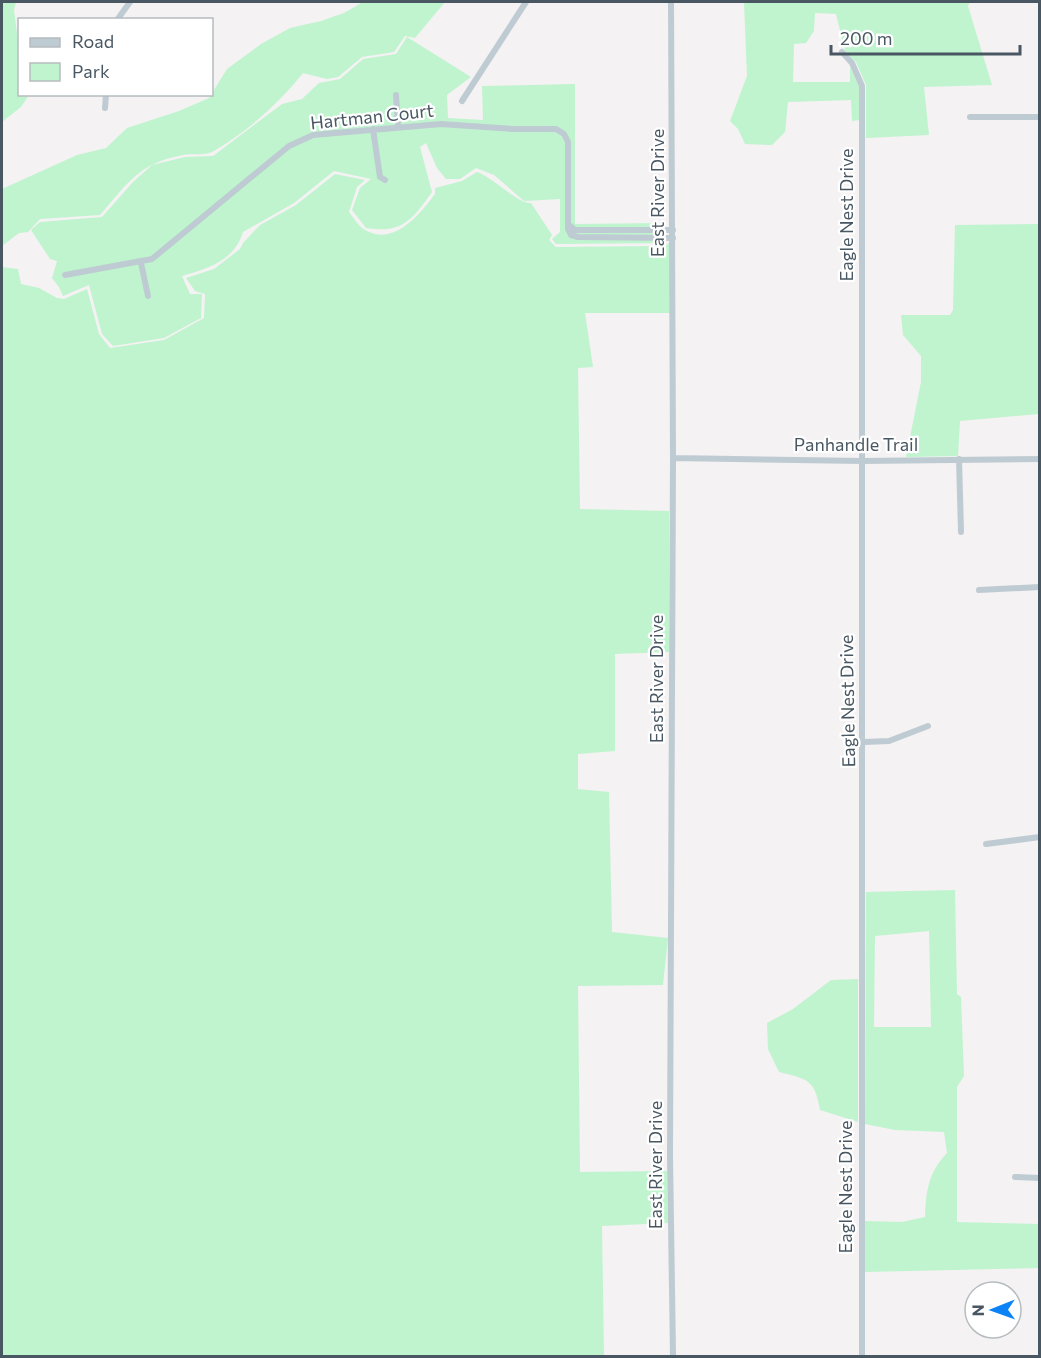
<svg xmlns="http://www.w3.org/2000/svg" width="1041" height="1358" font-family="Commissioner,sans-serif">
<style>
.green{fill:#bff4cf;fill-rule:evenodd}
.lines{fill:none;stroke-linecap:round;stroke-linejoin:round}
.minor{stroke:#bfcbd2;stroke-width:6}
.labels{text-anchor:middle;stroke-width:4.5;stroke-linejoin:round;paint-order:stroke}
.street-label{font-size:18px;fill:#485762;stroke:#fff}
</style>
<rect width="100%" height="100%" fill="#f4f2f2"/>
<path class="green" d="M2,2h14l-2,8 5,39 1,45 9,1 -8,12 -19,15z
M363,2h82l-30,36 -10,-2 -11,16 -32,5 -24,20 -11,2 -24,-6c-24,30 -55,58 -89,78 -8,5 -22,2 -31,4 -44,8 -55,28 -83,60l-60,4 -12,13 -9,1 -17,13v-57l75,-34 29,-7 21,-20 52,-17 30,-13 18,-29 34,-25 29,-16 31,-7 23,-8z
M744,2h226l-2,4 24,79 -68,2 5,48 -63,3v-53l-10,-23 -11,-11 -9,-37 -21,-1 -1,18 -8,12 -12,1 -1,38h57v-15l9,19v34l-7,1 -1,-21 -63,2 -3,30 -13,13 -27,-1 -7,-15 -8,-8 17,-45z
M407,37l64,40 -24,18 1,23 35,2 -1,-34 93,-2v140l91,-1v20l-110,1 -4,-5 8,-7v-33l-36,2 -30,-26 -18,-7 -16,11h-14l-9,-11 -11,-25 -6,4 12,45c-20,28 -30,42 -66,36l-14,-18 8,-22 11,-9 -37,-8 -40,32 -51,29c-9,29 -34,36 -61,44l8,18h12l-1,24 -37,20 -51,8 -11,-12 -13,-49 -26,11 -4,-9 -7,-9 5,-17 -7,-2 -19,-29 9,-8 62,-5 31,-35 19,-17 33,-8 28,-1 69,-52 20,-5 17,-16 21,-4 23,-20 33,-5z
M477,172c17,6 41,32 54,31l21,32 -3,5 7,7 110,-1 4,-4v71h-85l8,54 -15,1 2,141 89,2v141l-54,2v97l-37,3v35l31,3 3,140 56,6 -5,47 -85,1 2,186 87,-1 1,52 -66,3 2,130h-602v-1089l16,2 3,15 18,4 18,10 7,1 23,-10 12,45 11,14 54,-8 40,-22 1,-24 -10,-3 -9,-13 28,-9 26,-20 3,-6 17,-18 36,-20 39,-31 30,6 -8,7 -8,25c4,5 10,15 16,18 29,17 55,-16 70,-36v-6l27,-7z
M1039,224v190l-79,7 -2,35 -52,1 15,-75v-26l-18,-21 -2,-20h49l3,-5 2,-85z
M955,890l2,104 4,3 3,79 -7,11v135l82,2v44l-174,4v-51l37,1 23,-5c1,-26 3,-44 22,-64l-3,-21 -49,-2 -30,-6 1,-232zM929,931l2,96h-57l1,-91z
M858,979v143l-38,-12c-5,-31 -13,-31 -41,-38l-11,-23 -1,-26 26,-14 38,-29z"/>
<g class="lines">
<path class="minor" d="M671,2l2,456 -3,697 3,201
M117,20l13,-18
M842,52l10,11 10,23v1270
M396,95l2,31
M462,101l64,-99
M105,108l1,-14
M970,117h70
M373,129l7,48 5,3
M569,225l6,5h98
M141,263l7,33
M65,275l87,-16 137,-113 24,-11 128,-11 71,5h44l8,5 4,8v87l3,6 7,2 95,1
M673,458l189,3 178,-2
M959,459l2,73
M979,590l61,-3
M864,742l25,-1 39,-15
M986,844l54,-7
M1015,1177l25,1"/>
</g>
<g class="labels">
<g class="street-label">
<text transform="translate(372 117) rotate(-6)" y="6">Hartman Court</text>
<text transform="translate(658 193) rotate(-90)" y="6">East River Drive</text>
<text transform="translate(847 215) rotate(-90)" y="6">Eagle Nest Drive</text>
<text x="856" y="451">Panhandle Trail</text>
<text transform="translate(657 679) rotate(-90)" y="6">East River Drive</text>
<text transform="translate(848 701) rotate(-91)" y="6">Eagle Nest Drive</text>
<text transform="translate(656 1165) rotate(-90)" y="6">East River Drive</text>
<text transform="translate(846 1187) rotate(-90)" y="6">Eagle Nest Drive</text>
</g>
</g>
<rect width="1041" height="1358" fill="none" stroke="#485762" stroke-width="6"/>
<rect x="18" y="18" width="195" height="78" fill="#ffffff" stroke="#b6bcc0" stroke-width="1.5"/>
<rect x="30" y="38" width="30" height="9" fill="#bfcbd2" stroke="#b6bcc0" stroke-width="1.5"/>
<text x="72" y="48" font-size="18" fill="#485762">Road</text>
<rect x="30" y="63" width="30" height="18" fill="#bff4cf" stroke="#b6bcc0" stroke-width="1.5"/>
<text x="72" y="78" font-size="18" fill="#485762">Park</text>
<g transform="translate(993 1310) rotate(269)"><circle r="28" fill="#ffffff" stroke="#b6bcc0" stroke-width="1.5"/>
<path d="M0-4.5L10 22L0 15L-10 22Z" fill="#0b83f6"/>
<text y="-9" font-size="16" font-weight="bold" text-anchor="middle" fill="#485762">N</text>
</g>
<path d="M831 45v9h189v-9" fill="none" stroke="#485762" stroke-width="3"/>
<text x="840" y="45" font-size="18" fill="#485762" stroke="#ffffff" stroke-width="4.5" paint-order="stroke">200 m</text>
</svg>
